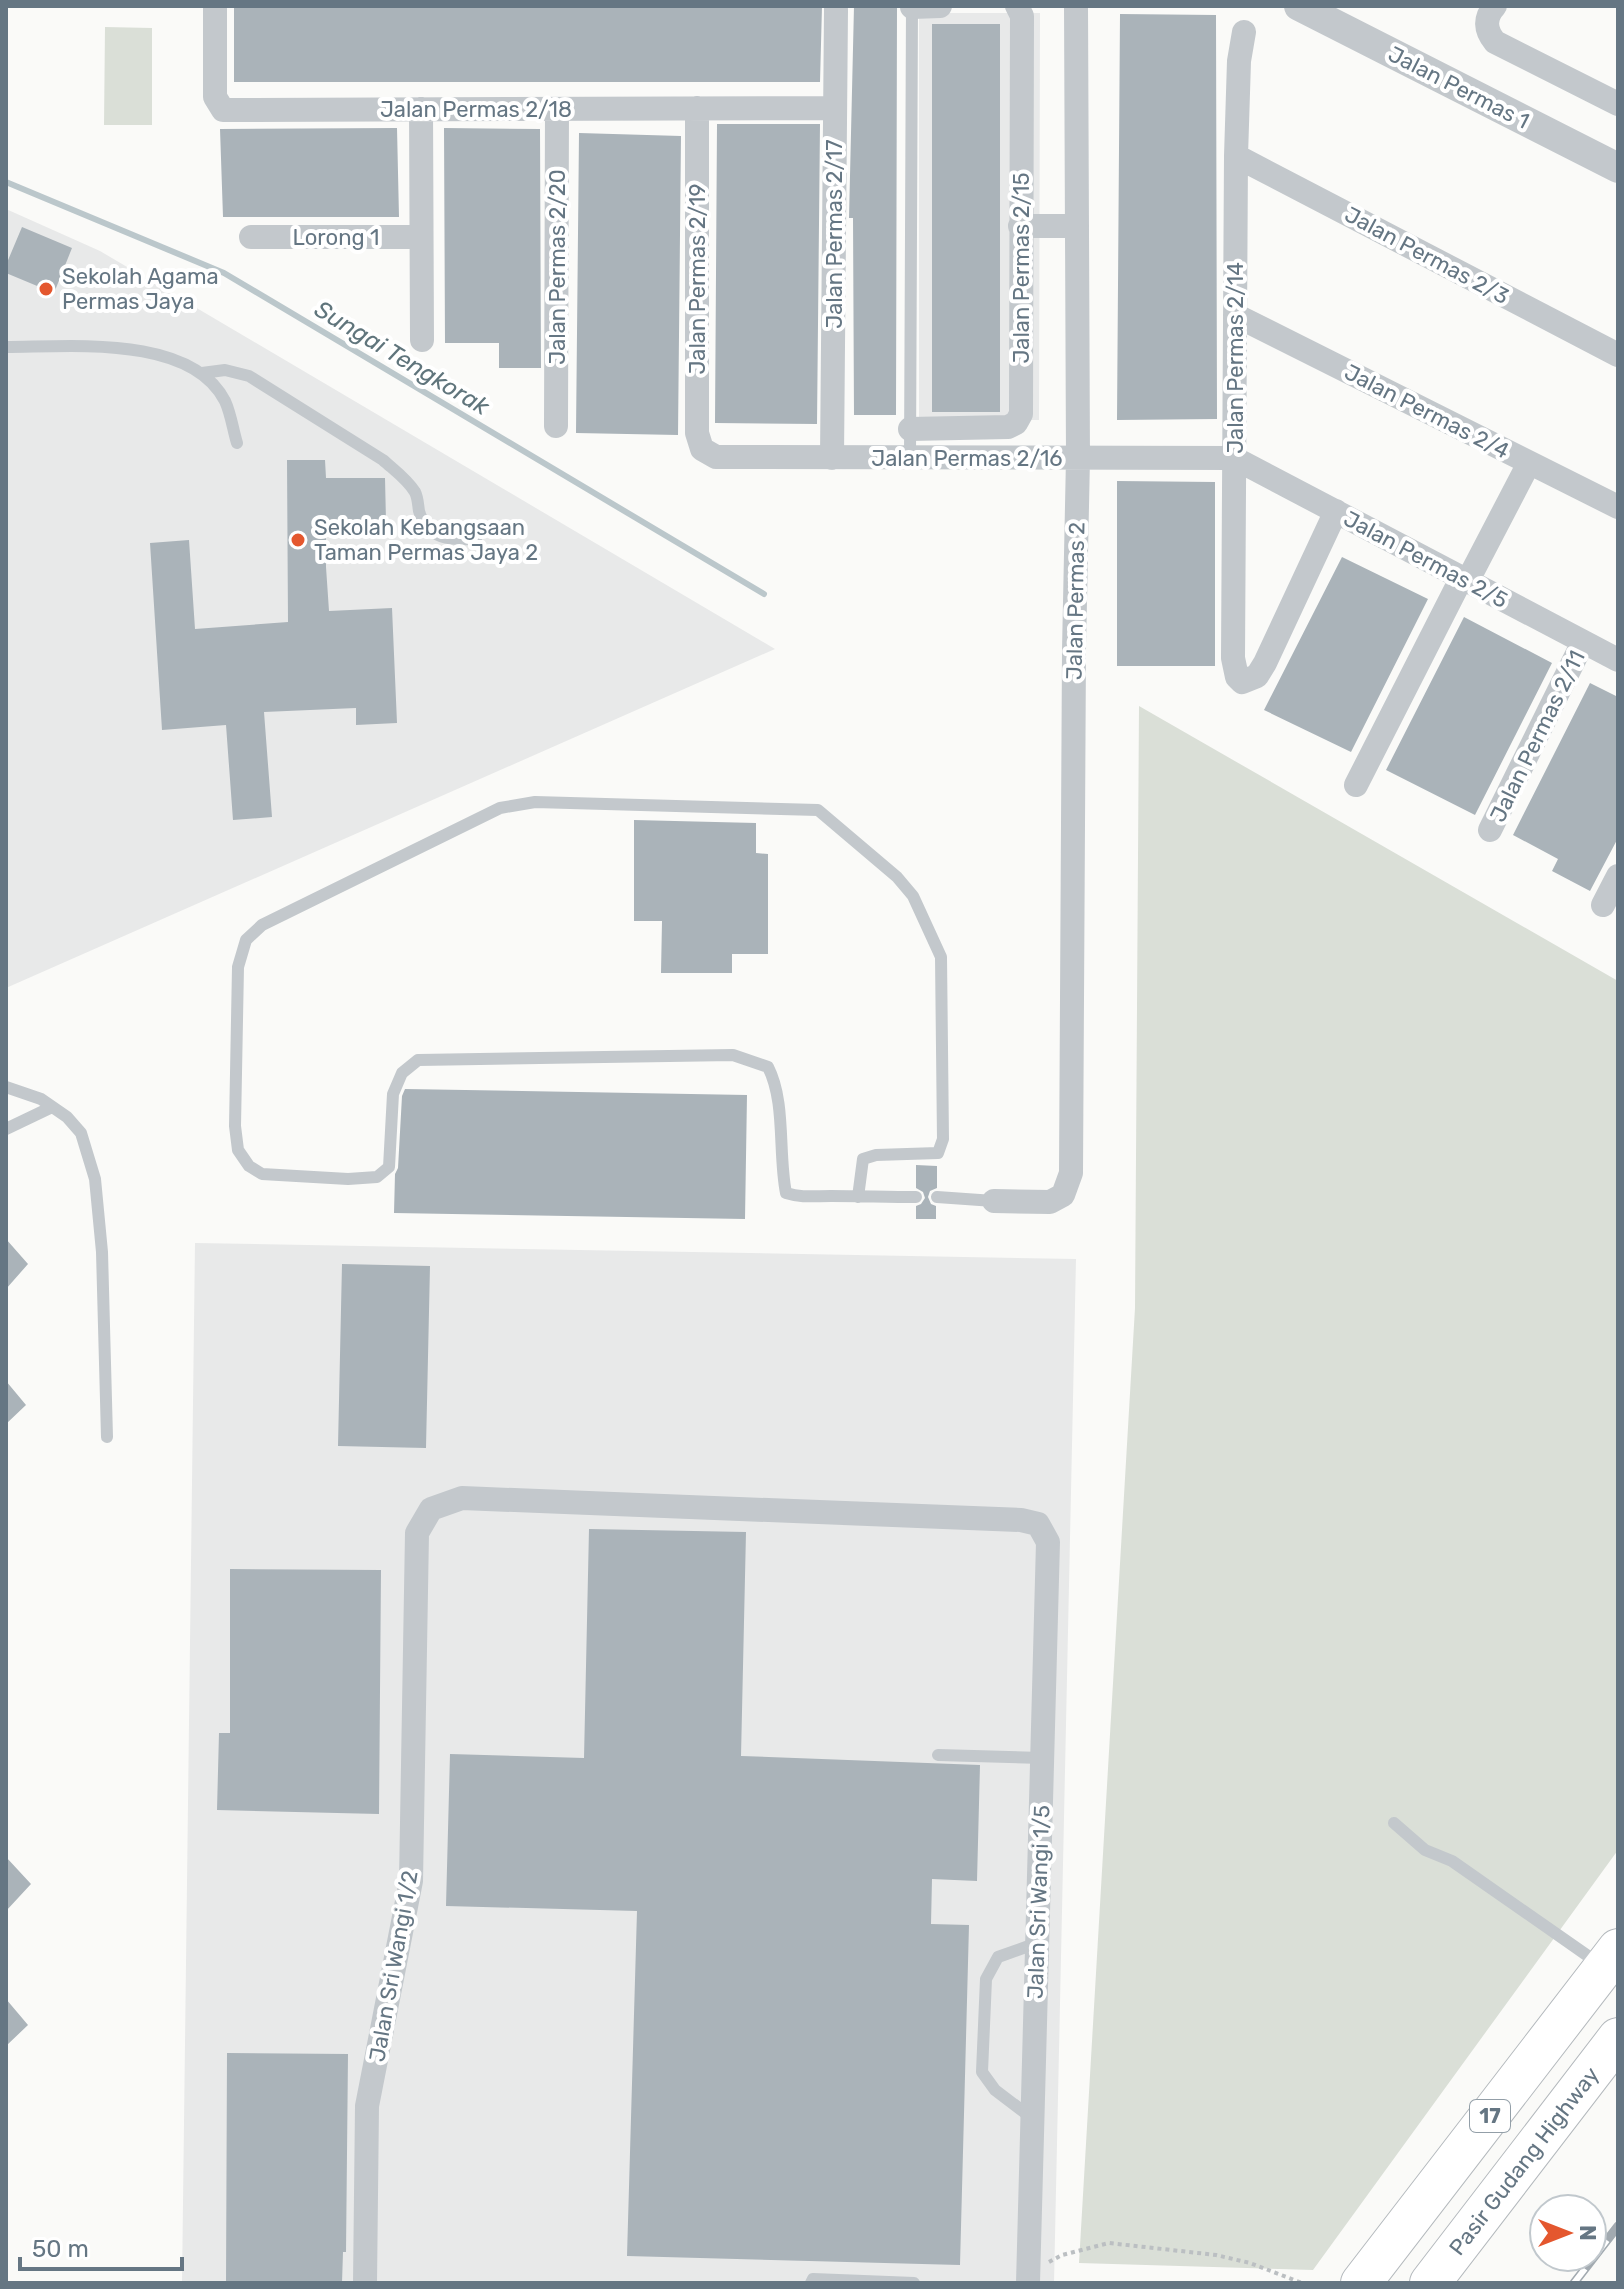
<svg xmlns="http://www.w3.org/2000/svg" width="1624" height="2289" font-family="Rubik,sans-serif">
<style>
.built{fill:#e8e9e9}
.green{fill:#dadfd7}
.lines{fill:none;stroke-linecap:round;stroke-linejoin:round}
.stream{stroke:#bbc7cb;stroke-width:6}
.building{fill:#aab3b9}
.trunk-casing{stroke:#b4b9bd;stroke-width:42}
.path{stroke:#bbbfc2;stroke-width:4;stroke-dasharray:4 4;stroke-linecap:butt}
.service{stroke:#c3c8cc;stroke-width:12}
.minor{stroke:#c3c8cc;stroke-width:24}
.tertiary{stroke:#c3c8cc;stroke-width:30}
.trunk{stroke:#fff;stroke-width:40}
.rail-casing{stroke:#a2aab0;stroke-width:9}
.rail{stroke:#fff;stroke-width:6;stroke-dasharray:18;stroke-linecap:butt}
.poi-dot{fill:#e4572e;stroke:#fff;stroke-width:3}
.labels{text-anchor:middle;stroke-width:8;stroke-linejoin:round;paint-order:stroke}
.shield{fill:#fff;stroke:#939fa8;stroke-width:2}
.shield-label{font-size:20px;font-weight:bold;fill:#657683}
.street-label{font-size:22px;fill:#657683;stroke:#fff}
.poi-label{font-size:22px;fill:#657683;stroke:#fff;text-anchor:start}
.water-label{font-size:24px;font-style:italic;fill:#60757c;stroke:#fff}
</style>
<rect width="100%" height="100%" fill="#fafaf8"/>
<path class="built" d="M919,13h121l-1,407h-120z
M6,209l94,42 675,398 -769,339z
M195,1243l881,16 -22,1024h-872z"/>
<path class="green" d="M105,27l47,1v97h-48z
M1139,706l479,275v869l-305,420 -234,-7 56,-955z"/>
<g class="lines">
<path class="stream" d="M6,182l218,91 540,321"/>
</g>
<path class="building" d="M234,6h588l-2,76h-586z
M854,6h43l-1,409h-42l-1,-197h-4z
M1120,14l96,1 1,404 -100,1z
M932,24h68v388h-68z
M717,124h103l-3,300 -102,-1z
M397,128l2,89h-176l-3,-88z
M444,128l96,1 1,239h-42v-25h-54z
M579,133l102,3 -3,299 -102,-2z
M22,227l50,21 -18,45 -48,-20v-8z
M287,460h38l1,18h59l1,43h-60v46l3,44 63,-3 5,115 -41,2v-17l-92,4 8,105 -39,3 -7,-95 -64,5 -12,-187 39,-3 6,89 93,-7z
M1117,481l98,1v184h-98z
M1342,557l86,42 -77,153 -87,-42z
M1464,617l88,46 -77,152 -89,-45z
M1590,683l28,14v141l-28,53 -38,-20 6,-12 -45,-24z
M634,820l122,3v30l12,1v100h-36v19h-71l1,-52h-28z
M405,1089l342,6 -2,124 -351,-6 1,-39 3,-6 4,-72z
M916,1165l21,1v22l-7,3 -2,6 3,7 5,2v13h-20v-13l5,-2 4,-6 -2,-6 -7,-4z
M6,1239l22,25 -22,25z
M342,1264l88,2 -4,182 -88,-2z
M6,1381l20,24 -20,19z
M589,1529l157,3 -5,224 239,9 -3,116 -45,-2 -1,45 38,1 -9,340 -333,-9 10,-345 -191,-5 4,-152 134,4z
M230,1569l151,1 -2,244 -162,-4 2,-77h11z
M6,1857l25,27 -25,27z
M6,1999l22,26 -22,21z
M227,2053l121,1 -2,198h-3l-1,31h-116z"/>
<g class="lines">
<g class="trunk-casing">
<g id="trunk">
<path d="M1361,2283l257,-334"/>
<path id="s1" d="M1430,2283l188,-245"/>
</g>
</g>
<path class="path" d="M1049,2262l13,-7 47,-12 107,12 34,8 52,20"/>
<path class="service" d="M6,347c63,0 185,-13 219,54 6,13 8,29 12,42
M202,373l23,-3 24,6 134,84c11,10 24,19 32,32 3,6 3,13 4,19 8,29 32,29 57,28
M910,458l2,-452
M6,1087l35,12 26,18 14,16 14,46 7,73 5,185
M6,1129l46,-22
M858,1197l5,-38 13,-4 62,-2 5,-14 -2,-182 -28,-61 -16,-19 -79,-67 -283,-8 -35,6 -238,117 -16,15 -8,27 -3,159 3,24 11,16 13,8 86,5 29,-2 12,-10 4,-73 9,-21 16,-13 315,-5 35,12c18,35 10,86 18,126 16,5 28,3 45,3 28,0 57,1 85,1
M937,1197l57,4
M938,1755l104,3
M1394,1823l31,27 27,11 146,102
M1032,2118l-37,-28 -13,-18 4,-93 12,-22 39,-14
M811,2283l2,-4 101,4"/>
<path class="minor" d="M215,6v91l8,13 612,-2
M1495,6c-11,12 -10,24 0,36l123,62
M912,7l28,-1
M1244,32l-5,29 -3,95 -3,502 4,19 5,5 15,-6 8,-13 71,-152
M697,108v325l5,16 14,8 518,1 384,202
M421,109l1,231
M1236,156l382,199
M1020,226h57
M251,237h170
M1235,315l383,192
M556,426l1,-317
M910,429l98,-2 8,-4 5,-9 1,-398 -5,-10
M832,458l4,-448
M1467,582l62,-119
M1356,785l105,-206
M1490,830l93,-188
M1603,905l15,-29
M994,1201l56,1 13,-7 8,-22 3,-523 4,-192 -2,-452
M365,2283l2,-177 44,-225 6,-348 14,-24 31,-11 559,22 17,4 10,18 -20,741"/>
<path class="tertiary" d="M1299,6l319,162"/>
<use href="#trunk" class="trunk"/>
<g class="rail-casing">
<path id="rail" d="M1574,2283l44,-57"/>
</g>
<use href="#rail" class="rail"/>
</g>
<g class="poi-dot">
<circle cx="46" cy="289" r="8"/>
<circle cx="298" cy="540" r="8"/>
</g>
<g class="labels">
<rect class="shield" x="1470" y="2100" width="40" height="32" rx="6"/>
<g class="shield-label">
<text x="1490" y="2123">17</text>
</g>
<g class="street-label">
<text transform="translate(1459 87) rotate(27)" y="8">Jalan Permas 1</text>
<text x="476" y="117">Jalan Permas 2/18</text>
<text transform="translate(834 234) rotate(-90)" y="8">Jalan Permas 2/17</text>
<text x="336" y="245">Lorong 1</text>
<text transform="translate(1427 255) rotate(28)" y="8">Jalan Permas 2/3</text>
<text transform="translate(557 267) rotate(-90)" y="8">Jalan Permas 2/20</text>
<text transform="translate(1021 268) rotate(-90)" y="8">Jalan Permas 2/15</text>
<text transform="translate(697 279) rotate(-90)" y="8">Jalan Permas 2/19</text>
<text transform="translate(1235 358) rotate(-90)" y="8">Jalan Permas 2/14</text>
<text transform="translate(1427 411) rotate(27)" y="8">Jalan Permas 2/4</text>
<text x="967" y="466">Jalan Permas 2/16</text>
<text transform="translate(1426 559) rotate(28)" y="8">Jalan Permas 2/5</text>
<text transform="translate(1075 601) rotate(-89)" y="8">Jalan Permas 2</text>
<text transform="translate(1537 736) rotate(-64)" y="8">Jalan Permas 2/11</text>
<text transform="translate(1038 1902) rotate(-88)" y="8">Jalan Sri Wangi 1/5</text>
<text transform="translate(393 1966) rotate(-80)" y="8">Jalan Sri Wangi 1/2</text>
<text dy="8" stroke="none"><textPath href="#s1" startOffset="154">Pasir Gudang Highway</textPath></text>
</g>
<g class="poi-label">
<text x="62" y="284">Sekolah Agama<tspan x="62" dy="25">Permas Jaya</tspan></text>
<text x="314" y="535">Sekolah Kebangsaan<tspan x="314" dy="25">Taman Permas Jaya 2</tspan></text>
</g>
<g class="water-label">
<text transform="translate(402 358) rotate(31)" y="8">Sungai Tengkorak</text>
</g>
</g>
<rect width="1624" height="2289" fill="none" stroke="#657683" stroke-width="16"/>
<g transform="translate(1568 2233) rotate(90)"><circle r="38" fill="#ffffff" stroke="#c1c8cd" stroke-width="2"/>
<path d="M0-6L14 30L0 20L-14 30Z" fill="#e4572e"/>
<text y="-12" font-size="22" font-weight="bold" text-anchor="middle" fill="#657683">N</text>
</g>
<path d="M20 2257v12h162v-12" fill="none" stroke="#657683" stroke-width="4"/>
<text x="32" y="2257" font-size="24" fill="#657683" stroke="#ffffff" stroke-width="6" paint-order="stroke">50 m</text>
</svg>
